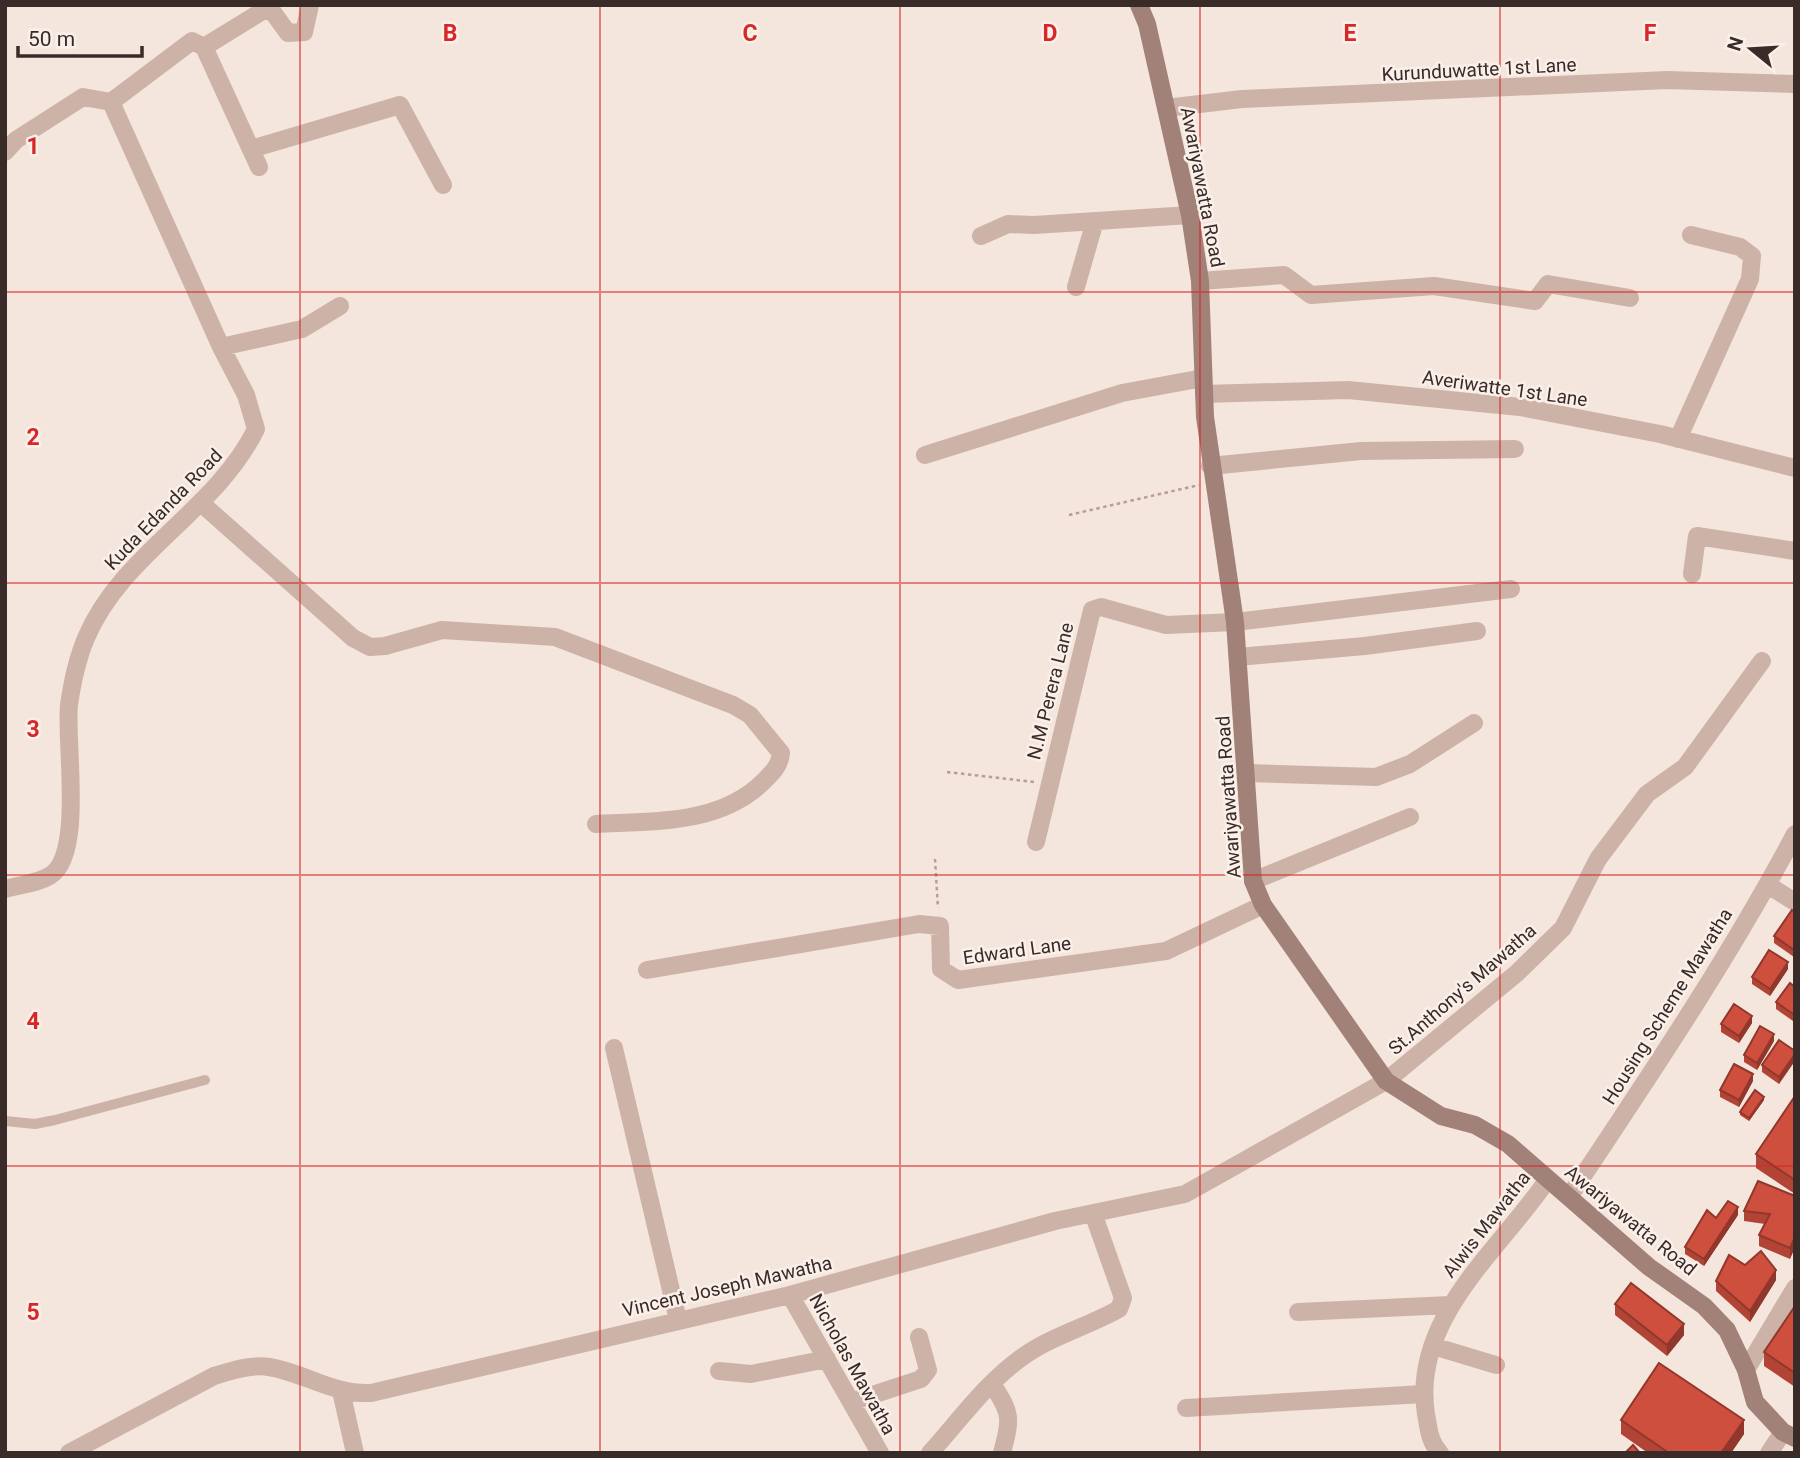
<svg xmlns="http://www.w3.org/2000/svg" width="1800" height="1458" font-family="Roboto,sans-serif">
<style>
.lines{fill:none;stroke-linecap:round;stroke-linejoin:round}
.path{stroke:#b99d91;stroke-width:2.5;stroke-dasharray:3.5 3.5;stroke-linecap:butt}
.lane{stroke:#cdb3a7;stroke-width:10}
.street{stroke:#cdb3a7;stroke-width:18}
.secondary{stroke:#a18178;stroke-width:18}
.wall{fill:#b24436}
.shaded-wall{fill:#91372c}
.building{fill:#cf4f3f;stroke:#91372c;stroke-width:2}
.grid{fill:none;stroke:#d62828;stroke-width:2;stroke-opacity:0.55}
.labels{text-anchor:middle;stroke-width:5;stroke-linejoin:round;paint-order:stroke}
.street-label{font-size:19px;fill:#392b28;stroke:#fbf0e9}
.grid-label{font-size:23px;text-anchor:middle;font-weight:bold;fill:#d62828;stroke:#fbf0e9;stroke-width:5;stroke-linejoin:round;paint-order:stroke}
</style>
<rect width="100%" height="100%" fill="#f4e6dc"/>
<g class="lines">
<path class="path" d="M1069,515l130,-30
M947,772l87,10
M935,859l3,49"/>
<path class="lane" d="M5,1121l30,3 20,-4 150,-40"/>
<path class="street" d="M204,47l65,-40 19,26 16,-1 6,-27
M1166,108l76,-9 425,-19 128,4
M251,149l149,-44 43,80
M5,152l11,-12 67,-43 28,5 81,-61 12,6 55,120
M981,236l27,-12 26,1 156,-10
M1200,281l84,-6 27,20 123,-9 101,15 13,-17 82,14
M1076,287l19,-66
M221,347l81,-18 38,-23
M1204,394l144,-4 172,17 140,27 135,34
M1678,439l72,-160 2,-23 -12,-9 -49,-12
M925,455l197,-62 81,-15
M1210,466l151,-15 154,-2
M201,503l152,135 17,9 15,-1 57,-16 113,7 178,68 17,10 31,38c-1,12 -8,19 -16,27 -44,45 -111,41 -169,44
M1692,574l5,-38 98,15
M1238,657l127,-11 112,-15
M1247,773l129,4 34,-13 64,-41
M1036,842l56,-232 9,-3 65,18 69,-3 276,-33
M1253,881l157,-64
M1768,885l27,17
M5,889c14,-4 34,-6 46,-14 33,-22 14,-134 18,-170 3,-21 9,-48 17,-67 36,-85 130,-127 170,-209l-10,-34 -25,-48 -110,-245
M647,970l272,-46 21,2 1,43 17,11 208,-29 97,-46
M614,1048l64,272
M1569,1197c79,-119 159,-237 226,-363
M790,1295l90,158
M1298,1312l152,-7
M1433,1346l63,19
M1746,1370l49,-82
M719,1371l32,3 76,-15
M992,1384c20,30 19,34 10,69
M341,1391l14,62
M851,1402l70,-23 7,-9 -9,-33
M1186,1408l237,-14
M69,1453l145,-77c17,-5 37,-12 55,-9 36,6 65,28 102,26l419,-98 265,-74 130,-27 201,-113 131,-108 46,-45 35,-69 49,-65 38,-27 77,-106
M930,1453c29,-32 56,-70 91,-95 30,-22 66,-31 98,-49l4,-11 -30,-85
M1440,1453c-11,-12 -11,-23 -14,-39 -15,-96 74,-164 122,-235
M1769,1453l14,-21"/>
<path class="secondary" d="M1139,5l8,19 43,191 10,66 5,136 30,205 18,259 10,24 123,176 55,35 34,9 33,19 141,123 55,39 23,24 19,40 9,32 28,30 12,6"/>
</g>
<path class="wall" d="M1795,912v44l-1,1 -20,-14v-7z
M1788,969l-18,27 -18,-12v-7z
M1795,987l-2,34 -17,-12v-7z
M1752,1023l-13,20 -18,-11v-8z
M1774,1041l-17,29 -13,-8v-7z
M1795,1051l-16,33 -17,-12v-7z
M1753,1081l-14,26 -19,-10v-7z
M1795,1096v98l-39,-26v-14z
M1764,1100l-15,21 -9,-6v-3z
M1795,1196l-5,63 -31,-13v-11l6,-11 -21,-3v-10z
M1738,1215l-34,51 -19,-12v-7z
M1745,1265l31,15 -26,42 -34,-31v-10z
M1615,1304l69,31 -17,21 -52,-41z
M1795,1306v81l-31,-21v-14z
M1621,1420l123,14 -13,19h-83l-27,-19z"/>
<path class="shaded-wall" d="M1788,962v7l-18,27v-7z
M1752,1016v7l-13,20v-7z
M1774,1034v7l-17,29v-7z
M1795,1054v7l-16,23v-7z
M1753,1074v7l-14,26v-7z
M1764,1097v3l-15,21v-3z
M1738,1207v8l-34,51v-7z
M1795,1237v11l-5,11v-11z
M1776,1270v10l-26,42v-11z
M1684,1324v11l-17,21v-11z
M1744,1420v14l-13,19h-10z"/>
<path class="building" d="M1792,910l3,2v37l-1,1 -20,-14z
M1769,950l19,12 -18,27 -18,-12z
M1790,983l5,4v25l-2,2 -17,-12z
M1734,1004l18,12 -13,20 -18,-12z
M1760,1026l14,8 -17,29 -13,-8z
M1779,1040l16,11v3l-16,23 -17,-12z
M1734,1064l19,10 -14,26 -19,-10z
M1755,1090l9,7 -15,21 -9,-6z
M1795,1096v84l-39,-26z
M1758,1181l37,15v41l-5,11 -31,-13 11,-21 -26,-3z
M1728,1201l10,6 -34,52 -19,-12 22,-37 9,8z
M1761,1251l15,19 -26,41 -34,-30 13,-26 16,10z
M1631,1283l53,41 -17,21 -52,-41z
M1795,1306v67l-31,-21z
M1659,1363l85,57 -23,33h-52l-48,-33z
M1633,1445l7,8h-15z"/>
<path class="grid" d="M300,5v1448M600,5v1448M900,5v1448M1200,5v1448M1500,5v1448M5,292h1790M5,583h1790M5,875h1790M5,1166h1790"/>
<g class="labels">
<g class="street-label">
<text transform="translate(1479 69) rotate(-3)" y="7">Kurunduwatte 1st Lane</text>
<text transform="translate(1203 187) rotate(79)" y="7">Awariyawatta Road</text>
<text transform="translate(1505 388) rotate(8)" y="7">Averiwatte 1st Lane</text>
<text transform="translate(163 509) rotate(-46)" y="7">Kuda Edanda Road</text>
<text transform="translate(1050 691) rotate(-76)" y="7">N.M Perera Lane</text>
<text transform="translate(1228 797) rotate(-94)" y="7">Awariyawatta Road</text>
<text transform="translate(1017 950) rotate(-8)" y="7">Edward Lane</text>
<text transform="translate(1462 989) rotate(-41)" y="7">St.Anthony's Mawatha</text>
<text transform="translate(1667 1006) rotate(-58)" y="7">Housing Scheme Mawatha</text>
<text transform="translate(1631 1220) rotate(39)" y="7">Awariyawatta Road</text>
<text transform="translate(1486 1224) rotate(-52)" y="7">Alwis Mawatha</text>
<text transform="translate(727 1286) rotate(-13)" y="7">Vincent Joseph Mawatha</text>
<text transform="translate(853 1364) rotate(61)" y="7">Nicholas Mawatha</text>
</g>
</g>
<g class="grid-label">
<text x="450" y="41">B</text>
<text x="750" y="41">C</text>
<text x="1050" y="41">D</text>
<text x="1350" y="41">E</text>
<text x="1650" y="41">F</text>
<text x="33" y="154">1</text>
<text x="33" y="445">2</text>
<text x="33" y="737">3</text>
<text x="33" y="1029">4</text>
<text x="33" y="1320">5</text>
</g>
<rect width="1800" height="1458" fill="none" stroke="#392b28" stroke-width="14"/>
<g transform="translate(1751 49) rotate(288)" stroke="#fbf0e9" stroke-width="5" paint-order="stroke">
<path d="M0-5L12 26L0 18L-12 26Z" fill="#392b28"/>
<text y="-10" font-size="19" font-weight="bold" text-anchor="middle" fill="#392b28">N</text>
</g>
<path d="M18 46v10h124v-10" fill="none" stroke="#392b28" stroke-width="3.5"/>
<text x="28" y="46" font-size="21" fill="#392b28" stroke="#fbf0e9" stroke-width="5" paint-order="stroke">50 m</text>
</svg>
